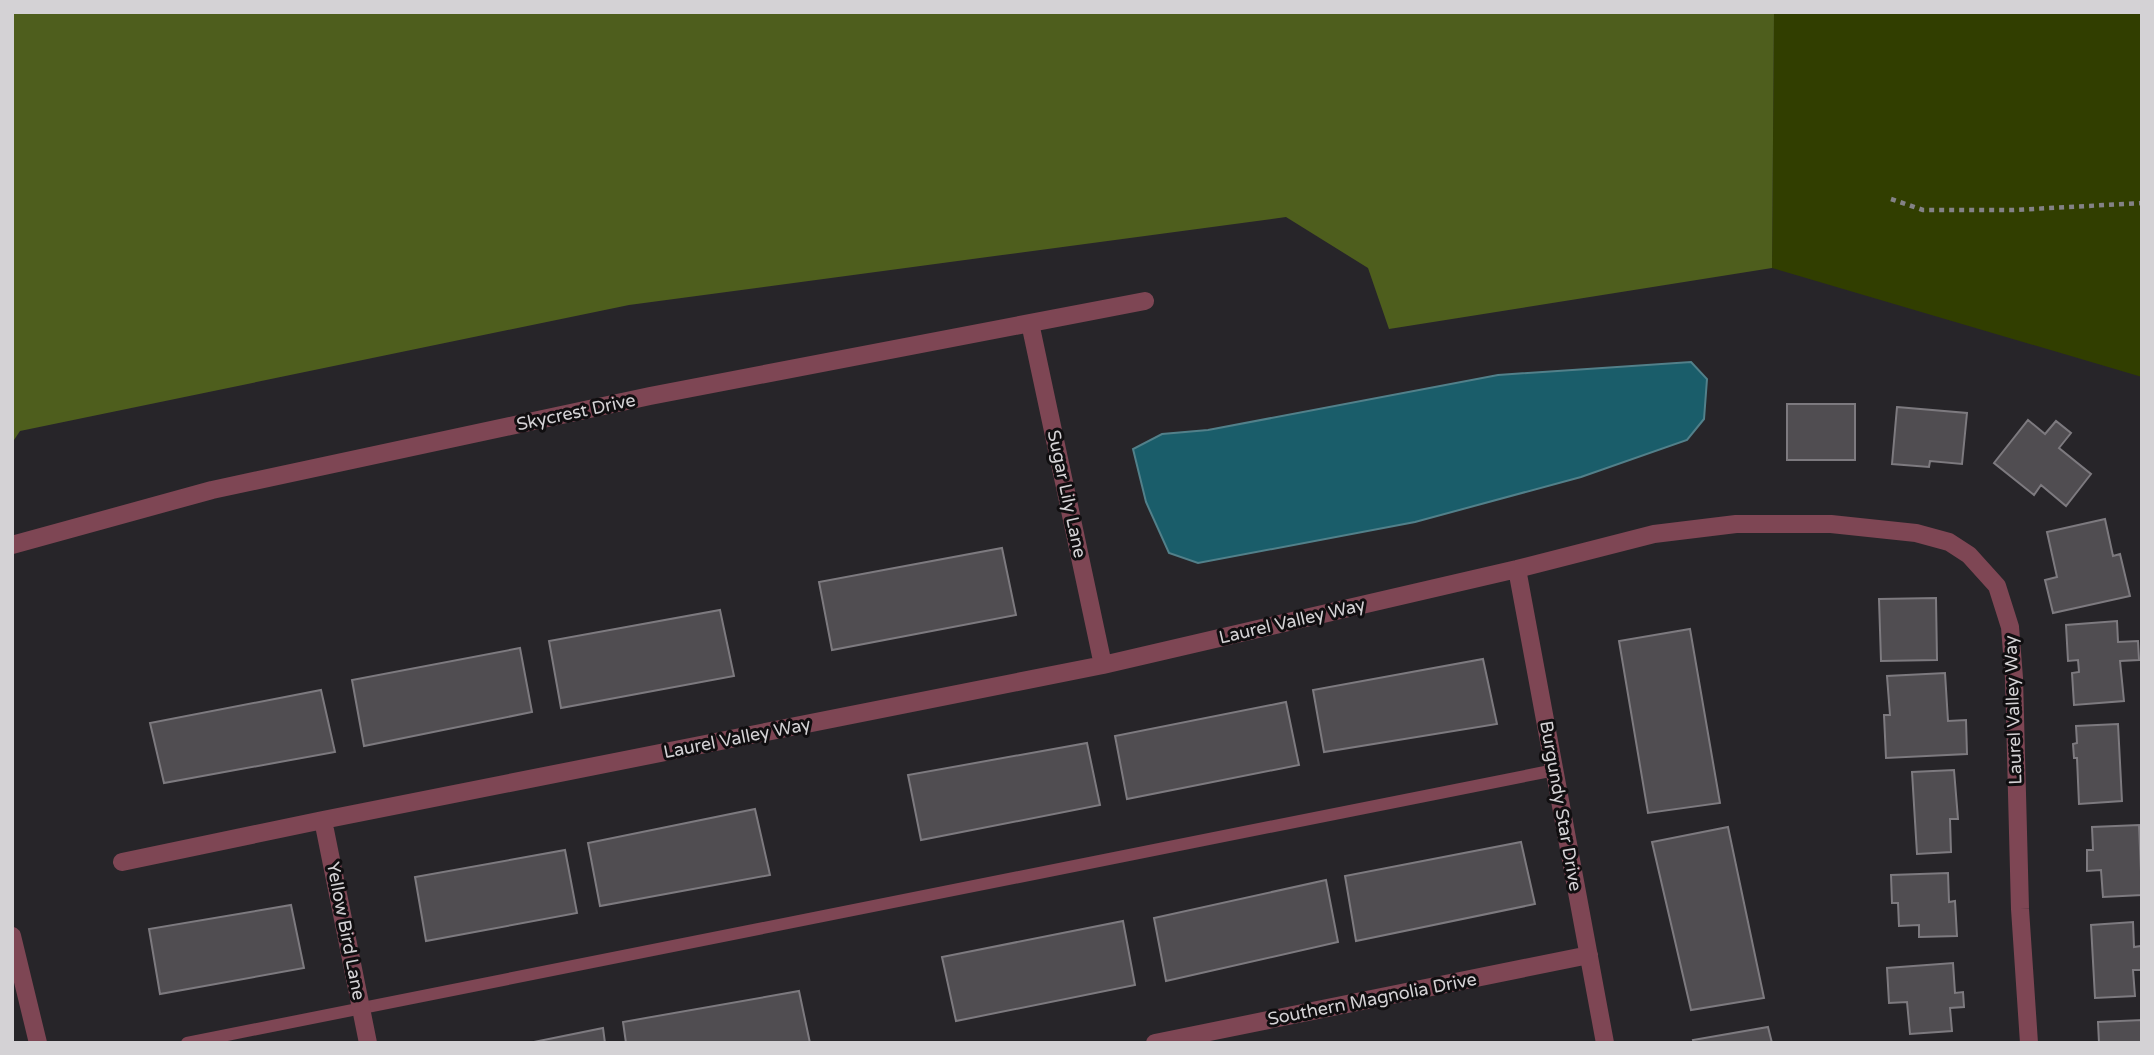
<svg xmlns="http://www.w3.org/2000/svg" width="2154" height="1055" font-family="'Varela Round',sans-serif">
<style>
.green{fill:#313e00}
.forest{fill:#4e5e1d}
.water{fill:#1a5d6a;stroke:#52808a;stroke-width:2}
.building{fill:#504d51;stroke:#7d7a7f;stroke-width:2}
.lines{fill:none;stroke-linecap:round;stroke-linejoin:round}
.path{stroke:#848286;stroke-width:4.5;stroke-dasharray:5 5;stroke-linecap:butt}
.service{stroke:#7e4654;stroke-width:12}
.minor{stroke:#7e4654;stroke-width:18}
.tertiary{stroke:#7e4654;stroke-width:18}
.labels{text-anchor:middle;stroke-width:6;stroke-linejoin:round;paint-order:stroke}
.street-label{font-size:18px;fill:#d4d2d5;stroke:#100e10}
</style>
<rect width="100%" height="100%" fill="#272529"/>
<path class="green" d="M1774,12h368v365l-370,-109z"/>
<path class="forest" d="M12,12h1762l-2,256 -383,61 -21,-61 -82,-51 -657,88 -609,126 -8,12z"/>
<path class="water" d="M1691,362l16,17 -3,40 -17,21 -106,37 -166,45 -217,41 -29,-10 -23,-51 -13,-53 29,-15 46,-4 290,-55z"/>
<path class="building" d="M1787,404h68v56h-68z
M1897,407l70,6 -5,51 -32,-3 -1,6 -37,-3z
M2028,420l17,14 11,-13 15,12 -12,15 32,26 -25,32 -25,-21 -7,10 -40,-32z
M2105,519l8,37 7,-2 10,42 -77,17 -8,-33 12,-3 -10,-45z
M1002,548l14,67 -184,35 -13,-68z
M1936,598l1,62 -56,1 -2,-62z
M720,610l14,66 -173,32 -12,-67z
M2117,621l1,21 20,-1 1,19 -19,1 4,40 -50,4 -2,-32 7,-1 -1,-12 -10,1 -2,-36z
M1690,629l30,174 -72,10 -29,-172z
M520,648l12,64 -168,34 -12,-66z
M1483,659l14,65 -173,28 -11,-62z
M1945,673l3,48 18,-1 1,34 -81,4 -2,-43h6l-3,-39z
M321,690l14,62 -171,31 -14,-60z
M1286,702l13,63 -172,34 -12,-63z
M2118,724l4,77 -43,3 -2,-46h-3l-1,-14 4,-1 -1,-17z
M1087,743l13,62 -179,35 -13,-65z
M1954,770l4,49h-8l1,33 -34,2 -5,-82z
M755,809l15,66 -170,31 -12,-63z
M2139,825l3,70 -39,2 -2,-27 -14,1v-21h6l-1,-23z
M1728,827l36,171 -73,12 -39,-168z
M1521,842l14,62 -179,37 -11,-65z
M565,850l12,63 -151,28 -11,-64z
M1948,873l1,29 6,-1 2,35 -38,1v-12l-20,1 -1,-23h-6l-1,-28z
M1326,880l12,62 -172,39 -12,-63z
M291,905l13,63 -144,26 -11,-65z
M1123,921l12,64 -179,36 -14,-64z
M2133,922l1,25 7,-1 1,22v2h-9l2,26 -40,2 -4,-73z
M1953,963l2,30 8,-1 1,15 -14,1 2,23 -42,3 -3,-32 -18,1 -2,-35z
M799,991l11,52h-184l-3,-21z
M2142,1020v23h-43l-1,-21z
M1768,1027l4,16h-78l-1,-3z
M603,1028l2,15h-76z"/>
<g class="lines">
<path class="path" d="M1891,199l32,11h91l128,-7"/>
<path class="service" d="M187,1043l1368,-273"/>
<path class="minor" d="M1030,323l73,342
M12,545l200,-55 438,-94 495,-95
M1517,569l88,474
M323,820l45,223
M122,862l201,-42 780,-155 414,-96 137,-35 82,-10h95l85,9 33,9 20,13 28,31 13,41 4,51 6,231 9,134
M1155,1043l434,-88"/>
<path class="tertiary" d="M12,936l26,107"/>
</g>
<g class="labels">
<g class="street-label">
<text transform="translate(576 412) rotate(-12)" y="6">Skycrest Drive</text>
<text transform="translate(1067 494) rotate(78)" y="6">Sugar Lily Lane</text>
<text transform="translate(1292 621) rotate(-13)" y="6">Laurel Valley Way</text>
<text transform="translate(2013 710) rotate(-92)" y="6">Laurel Valley Way</text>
<text transform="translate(737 738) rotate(-11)" y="6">Laurel Valley Way</text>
<text transform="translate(1561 806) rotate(80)" y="6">Burgundy Star Drive</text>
<text transform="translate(346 931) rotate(79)" y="6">Yellow Bird Lane</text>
<text transform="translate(1372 999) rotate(-11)" y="6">Southern Magnolia Drive</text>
</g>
</g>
<rect width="2154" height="1055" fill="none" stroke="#d4d2d5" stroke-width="28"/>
</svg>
